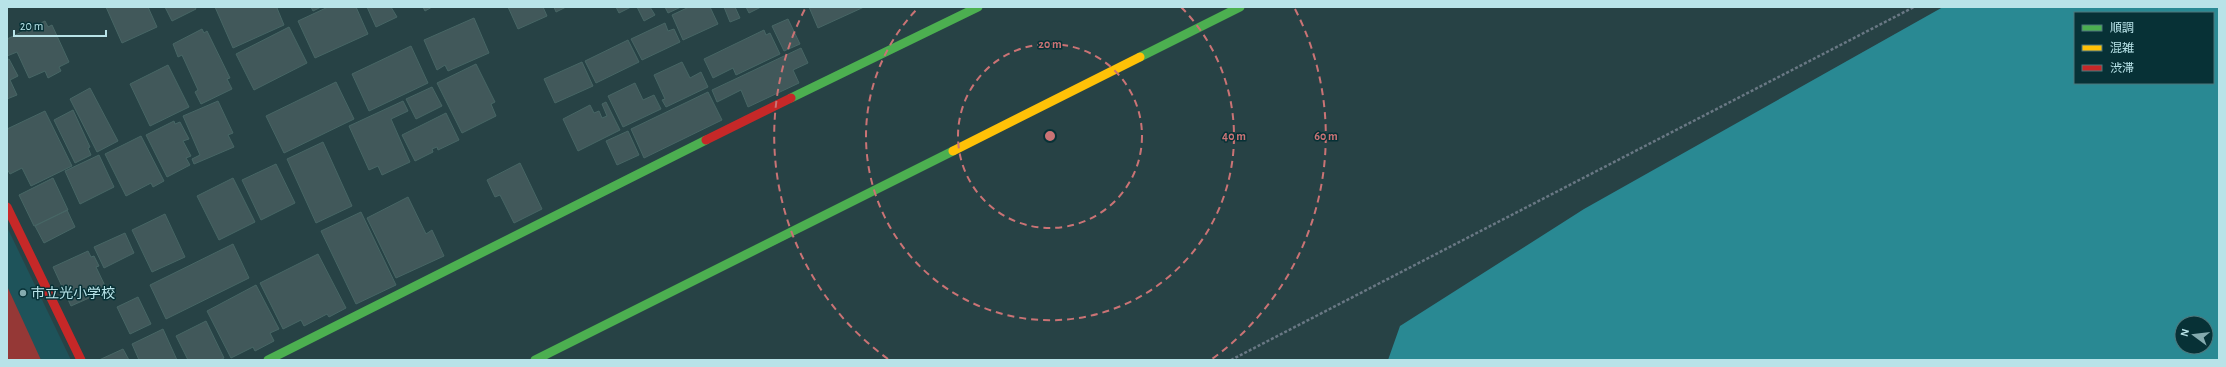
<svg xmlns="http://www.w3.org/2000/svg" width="2226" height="367" font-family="'Alegreya Sans','Noto Sans JP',sans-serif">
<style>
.built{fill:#1e535a}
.green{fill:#953836}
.water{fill:#298993;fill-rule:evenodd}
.building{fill:#41585a;stroke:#476665}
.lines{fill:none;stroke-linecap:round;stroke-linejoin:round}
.path{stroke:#697884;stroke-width:2.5;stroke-dasharray:3 2;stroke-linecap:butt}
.fast{stroke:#4caf50;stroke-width:9}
.slow{stroke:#ffc107;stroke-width:9}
.jam{stroke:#c62828;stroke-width:9}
.ring{fill:none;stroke:#ca7375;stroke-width:2;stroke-dasharray:7 5}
.poi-dot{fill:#85abaf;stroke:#073136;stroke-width:1.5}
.labels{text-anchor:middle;stroke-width:3;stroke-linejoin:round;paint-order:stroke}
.poi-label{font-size:14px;fill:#b8e3e8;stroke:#073136;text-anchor:start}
.centre{fill:#ca7375;stroke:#073136;stroke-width:2}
.ring-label{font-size:12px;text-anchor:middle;font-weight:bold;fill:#ca7375;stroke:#073136;stroke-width:3;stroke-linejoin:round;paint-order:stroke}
</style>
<rect width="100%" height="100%" fill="#274245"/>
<path class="built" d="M7,227l64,133h-64z"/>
<path class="green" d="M7,286l34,74h-34z"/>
<path class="water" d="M1943,7h276v353h-831l12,-34 184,-117zM2075,13h138v70h-138zM2182,323h24v24h-24z"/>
<path class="building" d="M106,7h42l9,20 -35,16z
M165,7h30l1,2 -24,12z
M215,7h65l-3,1 7,17 -51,23z
M311,7h10l-8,4z
M328,7h28l12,27 -53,24 -17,-37z
M367,7h24l6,10 -21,10z
M423,7h9l-7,4z
M508,7h35l4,9 -29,13z
M554,7h12l-10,5z
M616,7h15l-12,6z
M637,7h13l5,8 -11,6z
M665,7h16l-13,6z
M689,7h21l8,17 -35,16 -11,-25z
M724,7h11l5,11 -10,4z
M746,7h15l-12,6z
M809,7h55l-46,21z
M474,18l15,35 -41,18 -3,-6 -8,5 -13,-30z
M788,19l12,25 -16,7 -12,-25z
M45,21l3,6 4,-2 17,37 -10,5 2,4 -13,7 -3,-7 -16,7 -12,-26 -10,4v-17z
M665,23l3,8 6,-2 6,13 -38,18 -11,-21z
M289,27l18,36 -53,27 -18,-36z
M202,29l2,4 3,-2 23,47 -3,1 5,10 -31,15 -6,-12 3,-2 -16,-35 -4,2 -5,-13z
M764,30l2,5 4,-2 10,21 -44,21 -3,-7 -20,10 -9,-19z
M628,40l11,22 -43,21 -11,-22z
M411,46l17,37 -59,28 -17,-37z
M801,48l7,15 -15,7 6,13 -51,24 -7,-17 -24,12 -5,-12z
M9,59l9,17 -8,4 7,15 -10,4v-39z
M582,62l11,24 -38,17 -11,-24z
M682,62l8,16 11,-6 7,15 -42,20 -4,-7 3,-1 -11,-24z
M476,64l19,38 -4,2 5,12 -34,17 -25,-50z
M168,65l21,42 -39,19 -20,-42z
M336,82l18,37 -70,34 -18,-37z
M635,83l8,17 11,-5 7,14 -38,18 -15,-31z
M432,87l10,19 -26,13 -10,-20z
M90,88l28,53 -21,11 -27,-53z
M708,92l14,28 -78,38 -13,-29z
M218,101l15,32 -5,2 6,12 -40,17 -2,-5 8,-4 -17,-39z
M403,101l5,10 -17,8 19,43 -28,13 -4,-9 -9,4 -20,-44z
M606,102l14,28 -42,21 -15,-32 27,-14 4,8 5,-2 3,7 5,-2 -5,-12z
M73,110l17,37 -2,1 3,7 -16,8 -21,-43z
M45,111l27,55 -41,20 -9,-18 -12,6 -3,-5v-40z
M446,113l13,27 -21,10 -1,-3 -5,2 1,3 -18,9 -13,-26z
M174,121l1,3 5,-2 9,17 -6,2 8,15 -5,2 4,7 -23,12 -21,-42z
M628,131l11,24 -22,10 -11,-24z
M141,136l23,45 -11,6 -2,-4 -25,13 -21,-42z
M323,142l29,64 -36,17 -29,-64z
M99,155l15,32 -34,17 -15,-33z
M520,163l22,46 -28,14 -14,-28 -5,2 -8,-17z
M276,164l19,39 -34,17 -19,-40z
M53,178l15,32 -34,16 -15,-31z
M233,178l22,44 -36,18 -22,-44z
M408,197l18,37 6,-4 12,26 -48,22 -29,-60z
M67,210l8,17 -31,16 -9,-17z
M361,212l35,73 -40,19 -35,-73z
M165,214l20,43 -33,15 -20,-42z
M125,233l9,20 -30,15 -10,-21z
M233,244l16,34 -83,41 -16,-34z
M88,251l3,6 3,-1 5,10 -3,1 11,23 -36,16 -18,-39z
M318,254l28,54 -17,9 -2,-3 -23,12 -3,-6 -18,9 -23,-46z
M256,285l23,44 -9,4 4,8 -19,10 -2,-4 -22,11 -24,-47z
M138,297l13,27 -21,10 -13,-27z
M206,321l18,37 -4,2h-32l-12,-24z
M163,329l14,31h-38l-7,-16z
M123,349l6,11h-30z"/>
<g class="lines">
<path class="path" d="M1231,360l683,-353"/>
<path class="fast" d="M1140,57l100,-50
M791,98l187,-91
M268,360l438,-220
M535,360l418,-209"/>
<path class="slow" d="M953,151l187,-94"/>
<path class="jam" d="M706,140l85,-42
M7,207l74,153"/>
</g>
<g class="ring">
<circle cx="1050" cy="136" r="92"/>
<path d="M1181 7A184 184 0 1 1 919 7"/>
<path d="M888 359A276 276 0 0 1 805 9M1295 9A276 276 0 0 1 1212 359"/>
</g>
<circle class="poi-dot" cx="23" cy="293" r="4"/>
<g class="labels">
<g class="poi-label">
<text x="31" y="298">市立光小学校</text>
</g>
</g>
<circle cx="1050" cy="136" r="6" class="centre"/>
<g class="ring-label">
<text x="1050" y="48">20 m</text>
<text x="1234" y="140">40 m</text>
<text x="1326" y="140">60 m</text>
</g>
<rect width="2226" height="367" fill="none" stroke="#b8e3e8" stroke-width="16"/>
<rect x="2074" y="12" width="140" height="72" fill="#073136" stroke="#4e787d"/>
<rect x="2082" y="25" width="20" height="6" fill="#4caf50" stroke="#4e787d"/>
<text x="2110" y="32" font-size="12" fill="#b8e3e8">順調</text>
<rect x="2082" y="45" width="20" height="6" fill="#ffc107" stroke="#4e787d"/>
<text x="2110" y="52" font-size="12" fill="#b8e3e8">混雑</text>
<rect x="2082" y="65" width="20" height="6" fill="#c62828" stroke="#4e787d"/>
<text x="2110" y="72" font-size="12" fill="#b8e3e8">渋滞</text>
<g transform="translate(2194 335) rotate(285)"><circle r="19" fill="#073136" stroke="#4e787d"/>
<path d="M0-3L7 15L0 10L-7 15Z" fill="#85abaf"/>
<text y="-6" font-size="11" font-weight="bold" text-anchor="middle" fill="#b8e3e8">N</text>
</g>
<path d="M14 30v6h92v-6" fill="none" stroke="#b8e3e8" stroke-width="2"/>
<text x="20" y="30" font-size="12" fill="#b8e3e8" stroke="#073136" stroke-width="3" paint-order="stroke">20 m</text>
</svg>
